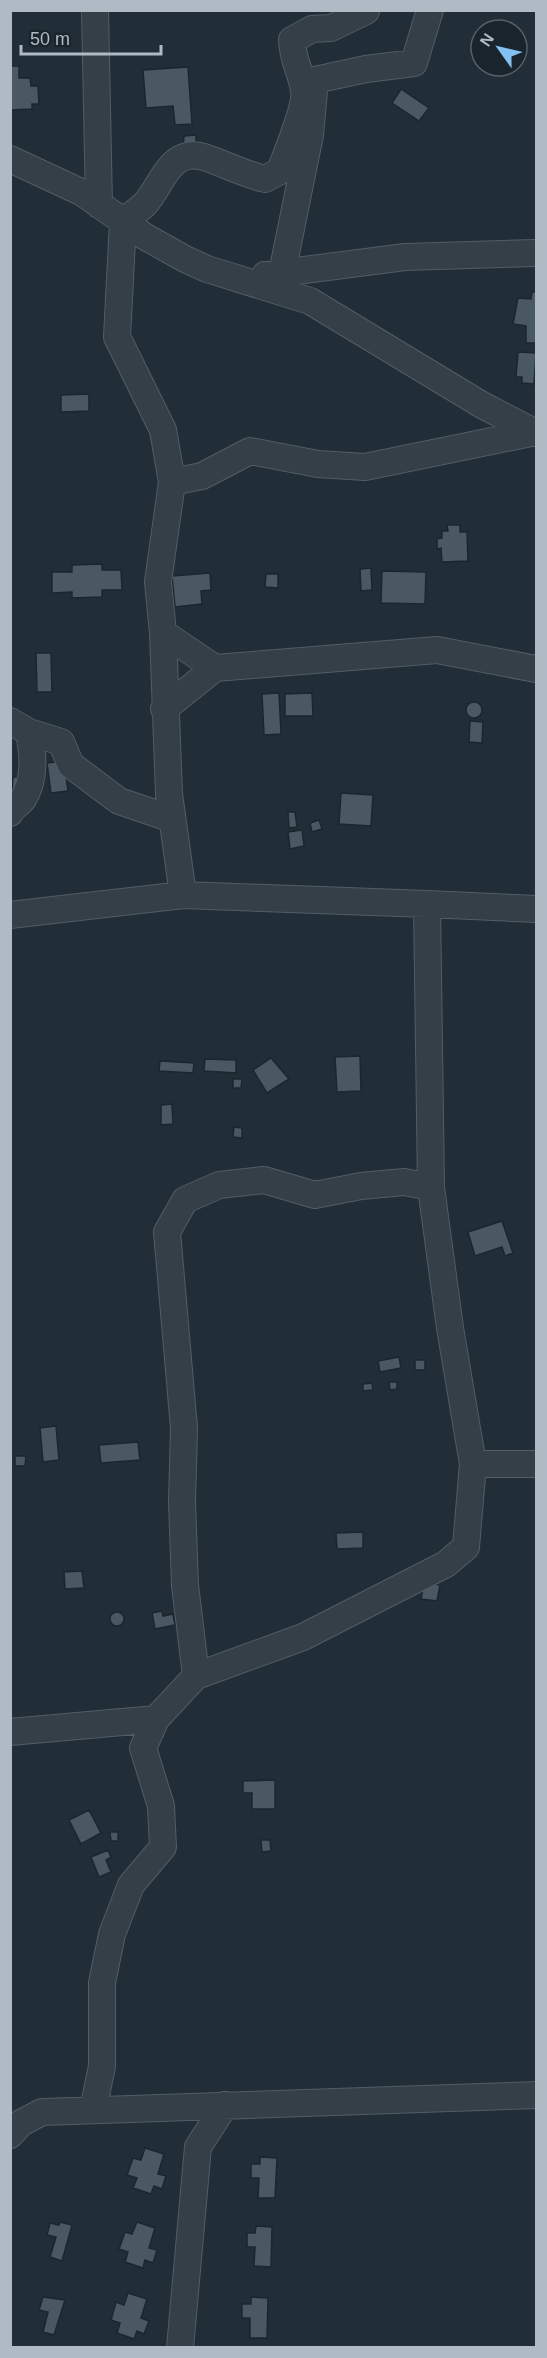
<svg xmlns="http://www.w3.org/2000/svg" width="547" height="2358" font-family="Arial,sans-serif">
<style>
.building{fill:#495862;stroke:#1c262e;stroke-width:1.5}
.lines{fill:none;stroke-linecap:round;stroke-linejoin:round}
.minor-casing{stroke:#525d65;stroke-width:28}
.minor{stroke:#343f47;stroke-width:26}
</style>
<rect width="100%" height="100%" fill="#212e37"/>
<path class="building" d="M10,66h9v12h11l1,8h7l1,18h-7v5l-22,1z
M188,67l4,57 -17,1 -2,-19 -27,2 -3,-38z
M401,89l28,19 -10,13 -27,-18z
M196,135v13h-13l1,-12z
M532,292h4v51h-10v-17l-13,-2 5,-26 13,1z
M518,352l18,1 -2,31 -12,-1v-6h-6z
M89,394v17l-28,1v-17z
M447,525h13v7h7l1,29 -26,1 -1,-14 -4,1v-10l5,-1v-7h6z
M102,564v6h19l1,20h-20v7l-30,1v-6l-20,1v-21h20v-7z
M371,568l1,22 -11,1 -1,-22z
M382,571l44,1 -1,32 -44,-1z
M210,573l1,17 -10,1 1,13 -27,3 -3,-31z
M266,574h12v14l-13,-1z
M36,653h15l1,39h-15z
M279,693l2,41 -17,1 -2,-41z
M312,693l1,23h-28v-22z
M466 710a8 8 0 1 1 16 0a8 8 0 1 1-16 0Z
M470,721l13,1 -1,21 -13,-1z
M64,761l4,30 -17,2 -4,-30z
M13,777h11l-1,15 -11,-1z
M341,793l32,2 -2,31 -32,-2z
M288,812h7l2,15 -8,1z
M319,820l3,9 -10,3 -2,-9z
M302,830l2,16 -14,3 -2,-17z
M360,1056l1,35 -24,1 -2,-35z
M271,1058l18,21 -22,14 -14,-23z
M205,1059l31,1v13l-32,-2z
M160,1061l34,2 -1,10 -34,-2z
M233,1079h9l-1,9h-8z
M172,1104l1,20 -12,1v-20z
M234,1127l8,1v10l-9,-1z
M502,1221l11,32 -8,3 -3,-9 -27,9 -7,-24z
M399,1357l2,11 -21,4 -2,-11z
M415,1360h10v10h-10z
M389,1382h8v7l-7,1z
M372,1383l1,7 -10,1v-7z
M56,1426l3,34 -16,2 -3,-34z
M138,1442l2,18 -39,3 -2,-18z
M15,1456h11l-1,10h-10z
M363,1532v16l-26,1 -1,-16z
M82,1571l2,17 -19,1 -1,-17z
M424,1582l16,3 -3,16 -16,-2z
M162,1611l1,5 10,-2 2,11 -20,4 -3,-16z
M110 1619a7 7 0 1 1 14 0a7 7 0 1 1-14 0Z
M275,1780v29h-23v-16h-9v-12z
M89,1810l12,23 -20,11 -12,-24z
M110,1832h8v9h-7z
M261,1840h9l1,11 -9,1z
M108,1850l3,7 -5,3 5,12 -12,5 -8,-20z
M145,2148l19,6 -6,20 8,2 -4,13 -8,-3 -3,8 -18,-6 4,-10 -10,-3 6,-17 8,2z
M260,2157l17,1 -2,40h-17l1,-20h-8v-14h9z
M60,2222l12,3 -10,36 -12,-4 6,-20 -9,-2 3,-12 9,2z
M137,2222l18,6 -6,20 8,2 -4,13 -8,-3 -2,8 -18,-6 3,-10 -9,-3 6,-17 7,2z
M256,2226l16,1 -1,40 -17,-1 1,-19h-8v-14h8z
M128,2293l19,6 -6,19 8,3 -5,13 -7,-3 -3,8 -17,-6 3,-10 -9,-3 5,-18 8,3z
M43,2297l22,3 -11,35 -11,-3 5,-20 -9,-2z
M251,2297l17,1 -1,40h-17v-20h-8v-14h9z"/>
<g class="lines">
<g class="minor-casing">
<path id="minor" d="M95,10l4,195
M10,159l73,34 61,43 41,23 22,10 103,32 172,104 54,28
M282,273l28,-138 5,-55 51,-11 48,-6 16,-53
M265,275l140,-18 131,-4
M172,482l30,-6 48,-25 68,13 47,3 171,-35
M163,633l52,35
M164,709l51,-41 222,-18 99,19
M10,721l19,11c4,22 7,47 -6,67 -4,6 -10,7 -13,14
M29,732l32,10 10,23 48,36 53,18
M427,904l109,5
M10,915l173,-20
M473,1464h63
M196,1676l-11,-91 -3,-83 2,-74 -17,-196 18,-32 34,-15 45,-5 51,15 46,-9 43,-4 27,5
M10,1732l146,-13
M93,2110l9,-44v-83l10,-49 19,-49 32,-38 -2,-41 -18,-58 13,-29 40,-43 107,-39 143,-73 20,-17 7,-83 -23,-136 -19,-141 -4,-283 -244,-9 -14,-101 -6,-161 -5,-51 14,-100 -9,-52 -46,-93 6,-116c7,-5 16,-11 22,-17 17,-19 25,-57 59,-47 21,7 40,17 61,22l15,-8c6,-16 27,-66 24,-81 -3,-19 -11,-27 -12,-50l20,-11 19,-1 35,-17
M10,2135l11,-12 21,-11 494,-17
M180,2348l18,-201 27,-42"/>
</g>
<use href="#minor" class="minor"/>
</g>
<rect width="547" height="2358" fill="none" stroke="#afbac4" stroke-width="24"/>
<g transform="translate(499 48) rotate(304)"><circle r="28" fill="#1a242c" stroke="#566069" stroke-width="1.5"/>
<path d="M0-4.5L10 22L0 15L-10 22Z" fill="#84c1f3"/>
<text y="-9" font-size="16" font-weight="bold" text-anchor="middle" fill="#afbac4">N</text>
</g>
<path d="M21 45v9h140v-9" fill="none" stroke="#afbac4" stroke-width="3"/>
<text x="30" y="45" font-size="18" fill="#afbac4" stroke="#1a242c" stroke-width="4.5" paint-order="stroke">50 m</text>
</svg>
